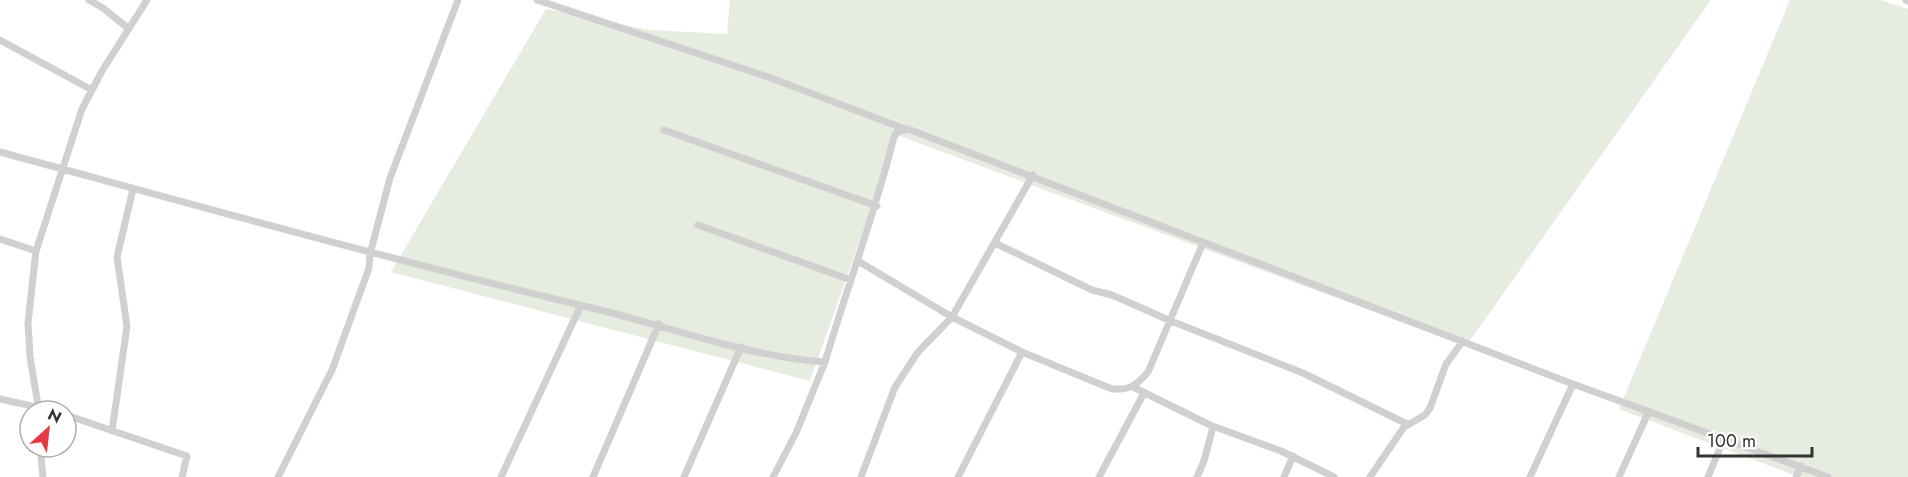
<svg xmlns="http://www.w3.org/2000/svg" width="1908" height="477" font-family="Jost,sans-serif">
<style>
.green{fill:#e6ecdf}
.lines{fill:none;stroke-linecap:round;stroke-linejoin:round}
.street{stroke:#d0d0d0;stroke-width:7}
</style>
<rect width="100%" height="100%" fill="#fff"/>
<path class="green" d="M730,0h981l-245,346 -569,-211 -87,246 -419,-109 155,-263 103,21 78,4z
M1790,0h90l28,9v468h-109l-180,-68z"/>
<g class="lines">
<path class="street" d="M89,0l14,8 26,21
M537,0l234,78 134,51
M1906,0l2,1
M0,40l92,50
M664,130l213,76
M0,152c199,54 396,109 596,157 75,18 153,48 229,53 22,-75 50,-148 69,-225l4,-6 10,-2 665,255 255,93
M698,225l153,55
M0,239l36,12
M995,243l97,47 20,5 59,26 132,52 104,51
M858,261l94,56 70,35 90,37c18,1 24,-3 36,-17l55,-129
M1133,387l77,38 71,26 53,26
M0,399l54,12
M39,411l-9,-54 -2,-34 8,-72 46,-142 20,-38 45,-71
M66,415l121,41 -5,21
M112,431l15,-105 -10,-69 16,-68
M40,447l3,30
M278,477l54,-107 37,-102 1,-14 20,-76 68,-178
M501,477l80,-172
M593,477l66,-153
M684,477l57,-130
M773,477l23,-44 29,-71
M861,477l34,-90 23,-35 34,-35 81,-142
M958,477l64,-125
M1099,477l45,-84
M1197,477l7,-16 9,-34
M1284,477l9,-21
M1370,477l34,-50 21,-12 5,-7 16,-44 17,-23
M1530,477l43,-93
M1619,477l30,-66
M1708,477l16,-39
M1796,477l5,-11"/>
</g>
<g transform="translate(48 429) rotate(27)"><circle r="28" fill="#ffffff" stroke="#adadad" stroke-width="1.5"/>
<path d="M0-4.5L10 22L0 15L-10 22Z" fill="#e63946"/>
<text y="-9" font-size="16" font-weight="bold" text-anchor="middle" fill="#333333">N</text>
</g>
<path d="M1698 447v9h114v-9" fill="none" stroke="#333333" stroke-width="3"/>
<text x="1707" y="447" font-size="18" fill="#333333" stroke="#ffffff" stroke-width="4.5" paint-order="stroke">100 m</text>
</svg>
